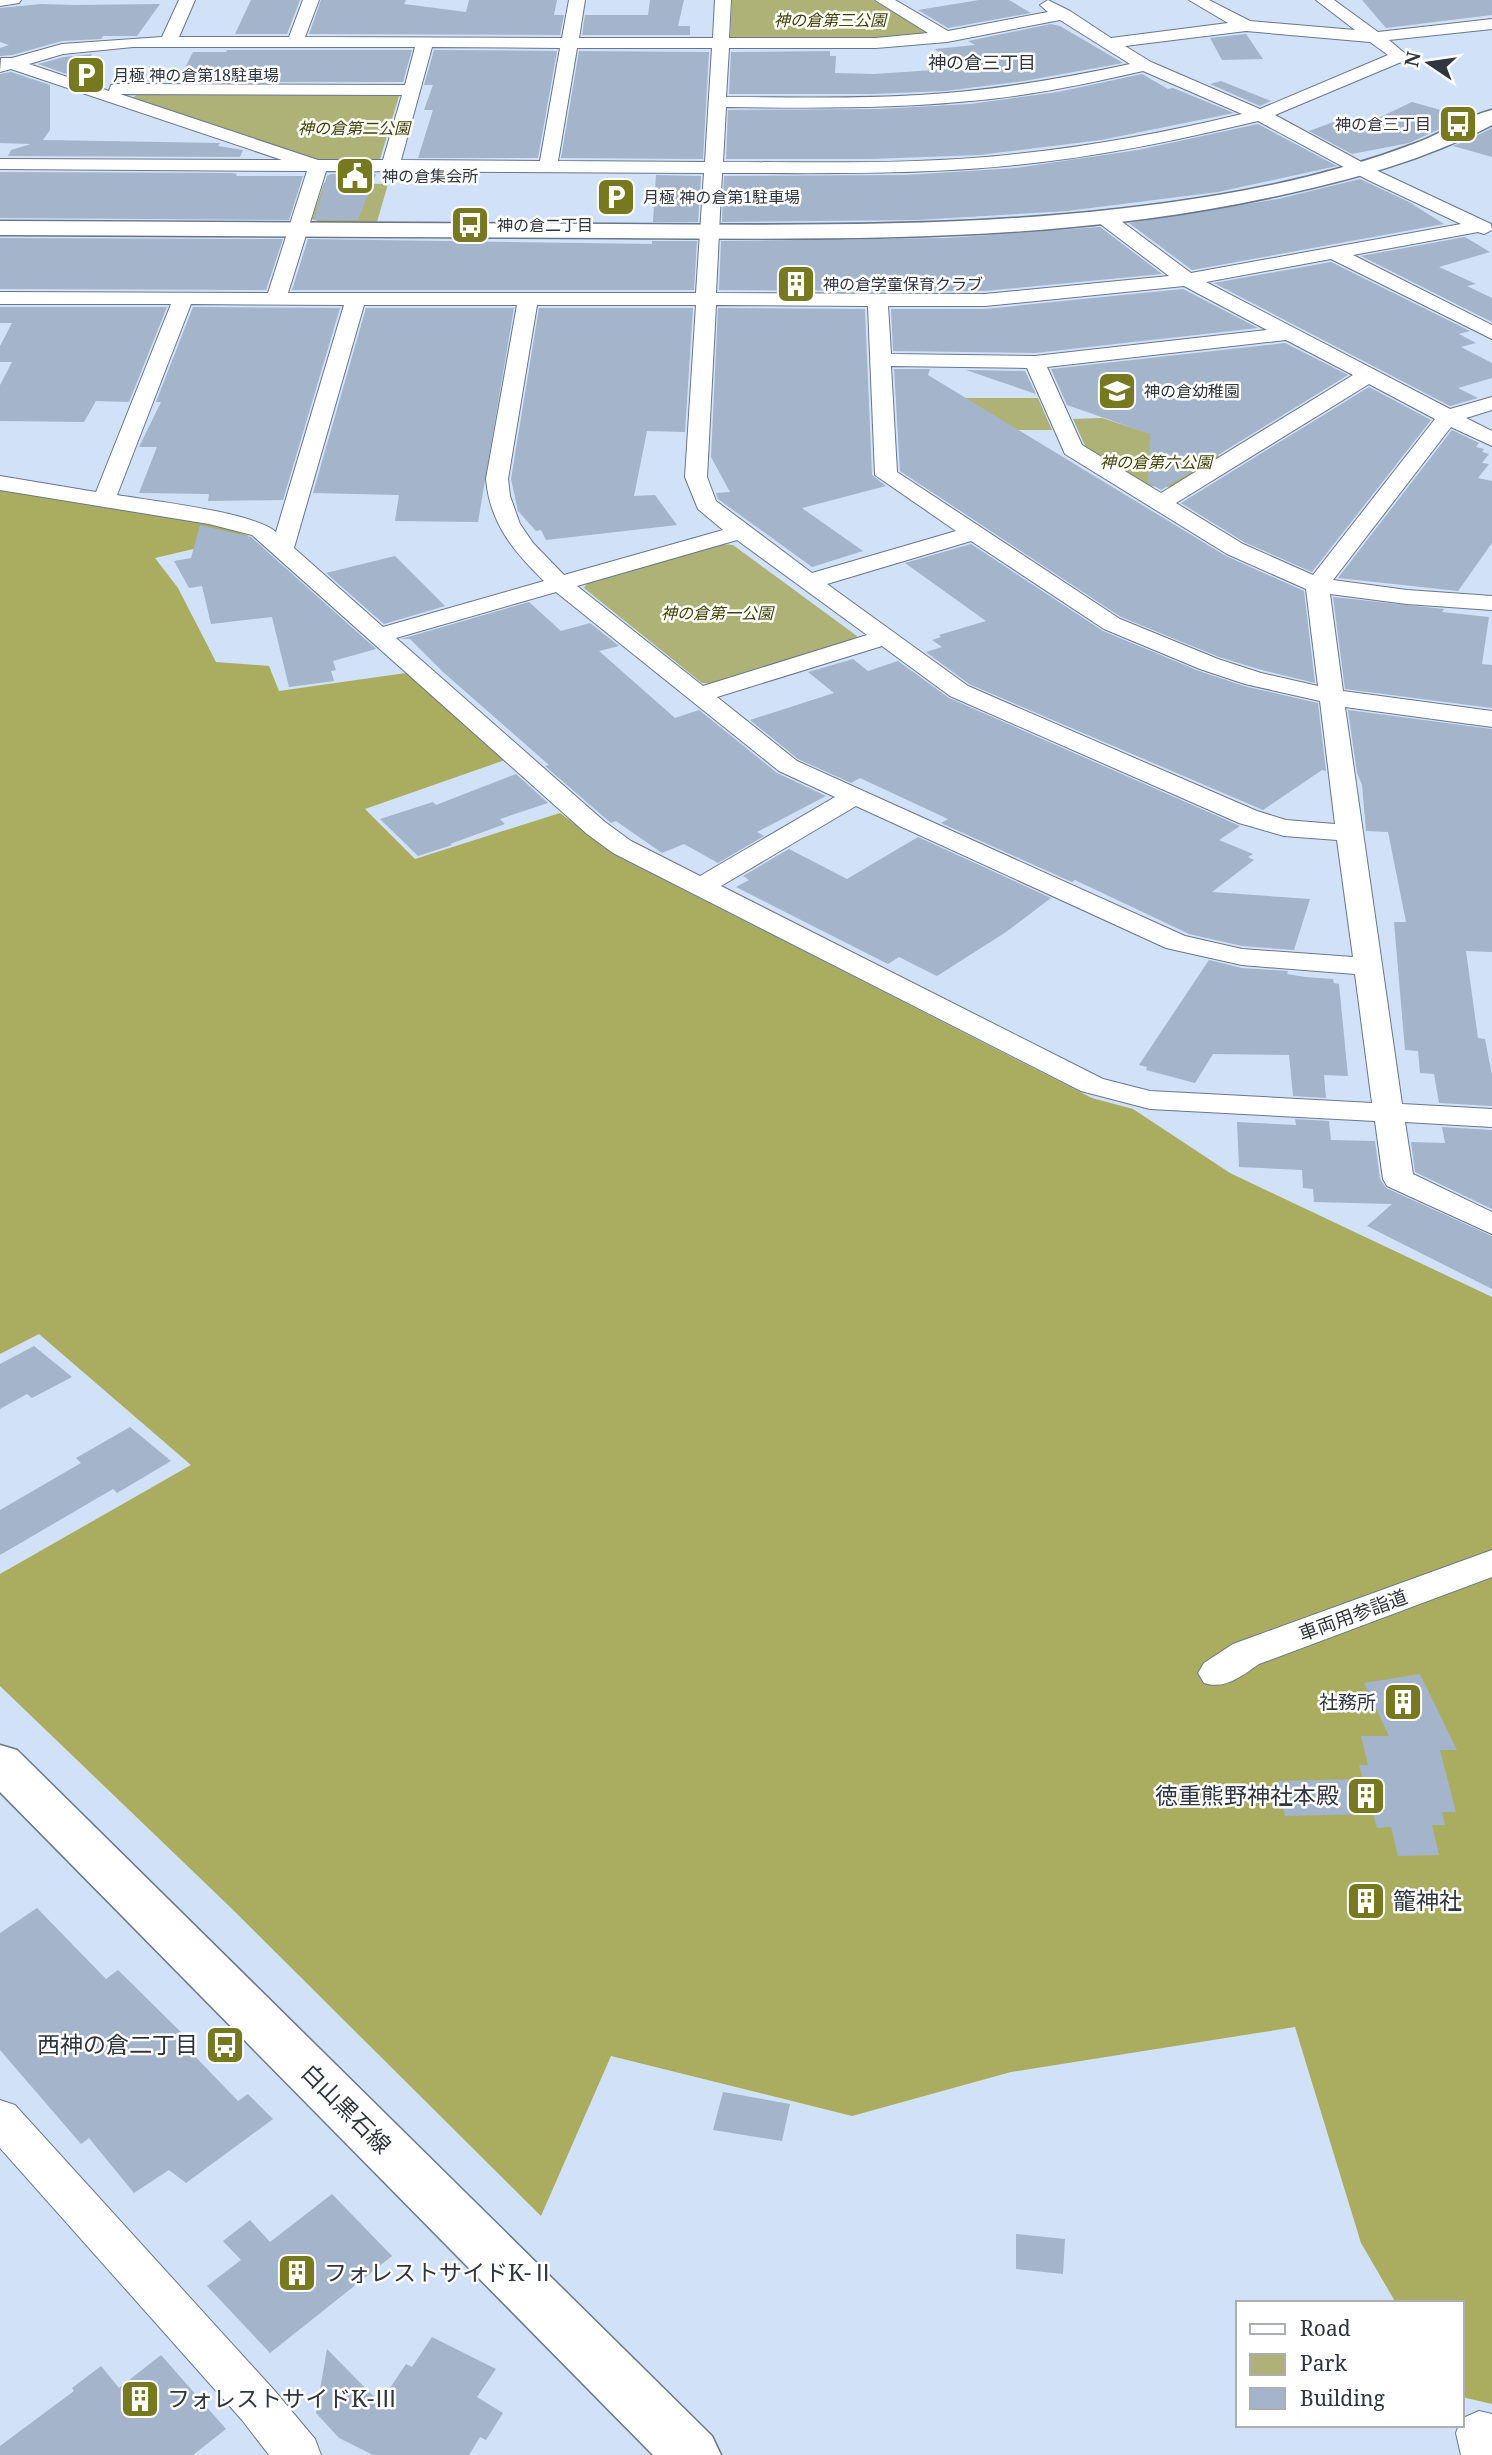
<svg xmlns="http://www.w3.org/2000/svg" width="1492" height="2455" font-family="'Noto Serif','Noto Sans JP',serif">
<style>
.green{fill:#afb277}
.forest{fill:#aaad5f}
.building{fill:#a4b4ca}
.lines{fill:none;stroke-linecap:round;stroke-linejoin:round}
.minor-casing{stroke:#69788c;stroke-width:2}
.tertiary-casing{stroke:#69788c;stroke-width:3}
.minor{fill:#fff;fill-rule:evenodd}
.tertiary{fill:#fff;fill-rule:evenodd}
.labels{text-anchor:middle;stroke-width:5;stroke-linejoin:round;paint-order:stroke}
.far-park-label{font-size:16px;font-style:italic;fill:#434405;stroke:#fff}
.far-poi-label{font-size:16px;fill:#30363f;stroke:#fff;text-anchor:start}
.far-neighbourhood-label{font-size:18px;fill:#30363f;stroke:#fff}
.street-label{font-size:19px;fill:#30363f;stroke:#fff}
.poi-label{font-size:19px;fill:#30363f;stroke:#fff;text-anchor:end}
.near-poi-label{font-size:23px;fill:#30363f;stroke:#fff;text-anchor:start}
.near-street-label{font-size:23px;fill:#30363f;stroke:#fff}
</style>
<rect width="100%" height="100%" fill="#d0e1f8"/>
<path class="green" d="M732,0h141l56,33 -3,3 -26,2 -162,2 -8,-2z
M140,93l251,1 8,2 -19,63 -7,3 -51,-1 -190,-63z
M324,183l64,1 -11,38h-57l-8,-3z
M953,398h85l14,32h-95z
M1102,418l118,38 -48,31 -25,-1 -61,-38 -13,-29z
M721,544l12,1 124,91 -3,6 -138,42 -14,-1 -118,-95 4,-6z"/>
<path class="forest" d="M0,490l213,34 36,12 -94,22 23,30 38,74 53,4 10,25 127,-18 99,87 -140,49 50,50 145,-46 57,43 475,242 41,11 97,64 262,124v1107l-30,-7v-94h-66l-35,-60 -66,-216 -284,45 -159,44 -241,-60 -70,160 -313,-311 -228,-219v-112l191,-109 -152,-131 -39,20z"/>
<path class="building" d="M251,0h49l-13,34h-52z
M321,0h85l-2,4 62,8 3,-12h88l-3,15h10l-4,20 -251,-1z
M650,0h34l-6,26h12v9h-108l3,-20h63z
M979,0h30l22,13 -83,15 -30,-18z
M1362,0h130v15l-106,13z
M41,4l34,1 85,-1 -23,32h-34l-2,3 -39,2 -50,14 -12,1v-8l9,-3 -9,-3v-34z
M1051,24l9,2 63,37 -99,18 -79,10 -74,3h-142l2,-42 99,-1v5h6l-1,17 39,1 75,-5 -7,-8h5l-12,-12 40,-4 -7,-4z
M1246,34l17,25 -41,1 -12,-22z
M227,50h185l-9,32h-225l15,-30h33z
M434,50l123,1 -19,107h-120l15,-48h-9l9,-25h-9z
M579,51l130,1 -6,107 -142,-1z
M92,54l-14,24 -40,-14 26,-7z
M11,72l39,13v45l-7,10 177,3 -2,3 25,4 -3,7 -232,-1 3,-6 20,-6 -31,-1v-69z
M1142,74l26,15 5,-1 61,25 -133,27 -122,15 -109,4h-144l2,-49 151,-1 91,-5 88,-12z
M1221,81l50,20 -11,5 -50,-22z
M1412,102l54,15 -57,26 -57,11 -43,-23 30,-11 20,7z
M1258,124l79,42 -119,26 -151,19 -150,9 -195,2 2,-46 182,-1 110,-7 122,-18z
M1492,128v29l-39,-11 15,-6z
M0,172l232,1 5,1 -1,2h67l-14,44 -289,-2z
M331,174h45l-18,46h-44l13,-44z
M656,175l45,1 -3,46h-45z
M1360,179l49,23 35,22 -252,46 -63,-47 149,-24z
M1100,227l62,47 -177,17 -266,-1 2,-49 226,-3z
M1465,237l25,15 -51,15 37,17 -9,2 25,12v24l-131,-66z
M0,238l230,1h53l-17,51 -266,-1z
M308,239l344,5v-3h45l-3,49h-402z
M1331,262l139,69 -11,3 17,9 -15,4 31,16v15l-34,10 20,10 -28,8 -236,-123z
M1183,289l75,39 -223,25 -142,-2 -2,-42h94z
M0,307h167l-38,95 -33,-1 -12,21 -84,-1v-36l12,-23h-12v-16l12,-23h-12z
M193,307l147,1 -57,192 -75,1 1,-7 -70,-1 18,-46h-18l22,-45h-5z
M366,308h148l-36,214 -83,-1 4,-26 -86,-2z
M539,308h154l-8,124 -38,-1 -13,65 21,-1 22,30 -131,15 -5,-10 -5,1 -18,-20 -7,-32z
M718,308l147,1 7,166 14,11 -84,22 61,43 -51,16 -94,-68 -2,-6 14,-1 -19,-35z
M1285,343l63,32 -187,115 -13,-8 2,-48 -83,-29 -16,-36z
M894,369h36l-2,6 298,181 78,35 11,92 -53,-13 -43,-13 -98,-40 -221,-146z
M966,370l59,1 11,23z
M1369,387l62,33 -119,152 -68,-30 -63,-39z
M1452,430l27,13 -3,4 8,2 -2,3 7,2 -7,9 7,1 -11,14 14,3v62l-34,48 -120,-13z
M200,525l51,12 125,112 -43,12 3,9 -5,1 3,10 -45,6 -17,-70 -61,7 -9,-38 -13,2 -15,-27 17,-3z
M971,544l132,87 96,40 45,15 74,17 8,68 -4,-1 -59,40 -294,-126 -43,-32 16,-5 -10,-7 9,-3 -2,-2 47,-14 -81,-58z
M395,556l50,50 -61,18 -58,-51z
M1333,597l111,12 -2,3 47,5 -7,47 10,1v43l-147,-19z
M529,602l32,29 29,-8 29,23 -20,5 76,67 24,-8 78,63 49,23 -69,36 7,4 -46,27 -34,-19 -22,9 -46,-32 -5,2 -66,-57 4,-1 -106,-93 -33,-33h-9z
M853,659l15,12 30,-10 51,37 291,128 -21,14 34,14 -5,3 6,3 -42,32 98,7 -16,51 -52,-4 -53,-12 -114,-54 -3,2 -131,-59 7,-4 -88,-41 -9,5 -53,-24 -48,-39 84,-27 -26,-21z
M1348,710l144,19v223l-26,-1 12,87 7,1 7,36v31l-53,-3 -5,-29 -14,-1 -2,-22 -13,-1 -11,-128h12l-18,-90 -22,-1 -4,-46 -5,-12z
M516,774l32,29 -48,16 5,5 -55,20 2,1 -34,11 -38,-37 53,-17 3,3z
M918,837l133,61 -45,34 -69,44 -38,-19 -11,7 -152,-77 13,-7 -6,-4 46,-27 58,30z
M1209,960l33,8 46,3 -1,3 18,3 28,2 1,4 5,1 9,92 -24,-1 2,23 -33,-2 -4,-41 -76,-1 -18,29 -49,-13 1,-3 -8,-2z
M1295,1119l34,2 2,19 44,1 5,38 6,9 106,48v53l-125,-63 25,-22 -78,-2 -1,-13 -10,-1 -1,-18 -63,-3 -2,-45 59,3z
M1442,1127l50,3v79l-77,-37 -4,-30 34,1z
M34,1346l38,31 -40,21 -5,-4 -27,15v-45z
M130,1427l41,34 -54,32 -4,-4 -113,66v-45l81,-47 -5,-5z
M1420,1674l37,76h-17l16,62h-14l3,13h-13l7,30 -41,1 -7,-29 -14,1 -4,-14 -88,2 -7,-35 85,-2 -4,-14h9l-7,-29h28l-25,-53z
M37,1908l69,71 12,-9 74,73 -6,4 52,54 10,-7 25,25 -87,64 -17,-13 -35,23 -45,-55 -8,6 -81,-94v-117z
M723,2092l67,12 -8,37 -69,-11z
M332,2194l60,62 -122,97 -63,-67 34,-26 -18,-19 27,-21 20,22z
M1016,2234l49,5 -2,35 -47,-5z
M432,2337l64,32 -19,28 26,16 -17,27 -6,-3 -11,18h-96l-34,-17 -23,-25 11,-64 53,54 26,-39 6,3z
M161,2355l65,74 -33,26h-193v-9l74,-55 -2,-3 29,-22 18,22z"/>
<g class="lines">
<g class="minor-casing">
<path id="minor" d="M0,0h21l-2,3 -19,3z
M179,0h16l-16,37h110l14,-37h16l-14,37 257,1 7,-38h16l-6,38h134l2,-38h16l-2,38h147l52,-5 -53,-33h20l53,31 100,-19 -8,-7 8,-5 22,11 41,27 117,-15 -39,-23h20l41,21 105,9 -39,-30h18l44,32 114,-13v10l-103,11 19,16 -2,4 -131,55 103,56 113,53 1,6 -8,4 -6,-2 -125,23 139,70v14l-161,-80 -125,23 244,127 42,-12v13l-26,8 26,13v15l-41,-19 -118,153 74,10 85,6v14l-85,-6 -77,-10 13,97 149,20v16l-147,-20 57,397 90,5v18l-87,-5 8,52 79,38v22l-105,-48 -4,-7 -8,-58 -225,-12 -69,-18 -468,-238 -26,-19 -335,-299 -43,-11 -209,-34v-14l96,16 75,-188h-171v-12l268,1 39,-122 -307,-2v-10l282,1 -271,-91 -11,3 1,-14h11l50,-14 100,-7zM1060,20l70,44c-70,15 -140,27 -211,31 -64,4 -129,2 -193,2l3,-49h147l71,-6zM1246,31l124,11 18,13 -128,54 -109,-47 -26,-16zM133,47h282l-10,38 -288,-1 -6,1 -2,6 -80,-27 34,-10zM432,47l128,1 -20,113 -139,-1zM577,48h135l-7,114 -147,-1zM1143,71l99,43c-74,18 -149,32 -226,40 -97,11 -195,8 -293,8l3,-55c81,1 163,2 244,-6 59,-5 116,-17 173,-30zM120,94l282,1 -19,65h-65zM1258,121l108,58 95,45 -270,49 -78,-58h-14l-2,4 2,4 70,53 -184,18 -269,-1 6,-120c98,0 197,2 294,-8 82,-8 162,-25 242,-44zM326,171l378,2 -8,120h-408zM1184,286l83,44 -232,26 -144,-2 -3,-48h97zM191,304l153,1 -68,227c-23,-20 -124,-31 -159,-37zM364,305h153l-31,174c4,44 27,72 58,102l-161,46 -89,-79zM537,305h159l-11,172 13,32 25,21 -159,45 -31,-32 -13,-19 -10,-28 -2,-17zM716,305l152,1 7,169 81,56 -144,42 -96,-72 -9,-24zM1286,340l67,35 -192,118 -79,-48 -35,-78zM891,366l136,2 38,86 162,100 79,35 12,97 -57,-13 -43,-14 -98,-40 -223,-147zM1369,384l66,35 -122,156 -70,-31 -67,-41zM737,540l130,95 -164,51 -126,-100zM971,541l133,88 96,40 45,15 75,17 15,123 -49,-4 -29,-9 -289,-125 -141,-102zM556,592l223,179 56,26 -135,79 -69,-35 -26,-19 -209,-184zM882,646l68,50 289,127 45,13 53,4 16,117 -111,-8 -57,-13 -388,-175 -80,-64zM856,806l310,142 76,17 113,9 17,129 -222,-12 -47,-12 -382,-193z
M1492,1550v27l-233,87c-18,12 -33,26 -55,19l-6,-10 6,-10 29,-19z
M0,2100l15,5 259,285 41,49 6,16h-52l-27,-35 -242,-272z
M1479,2411l13,3v41h-31l-5,-22 3,-8h3l1,-7z"/>
</g>
<g class="tertiary-casing">
<path id="tertiary" d="M1492,110v15c-67,35 -141,55 -215,71 -218,48 -441,43 -663,42 -205,-1 -409,-2 -614,-3v-14c205,1 409,2 614,3 202,1 404,5 604,-29 67,-11 135,-28 198,-52 25,-9 50,-27 76,-33z
M0,1745l17,5 695,686 9,19h-68l-653,-663z"/>
</g>
<use href="#minor" class="minor"/>
<use href="#tertiary" class="tertiary"/>
</g>
<defs>
<g id="parking-square" transform="scale(2.0125)"><rect x="-9" y="-9" width="18" height="18" rx="4" fill="#777921" stroke="#fff"/><path d="M-3.5-5.5H1a3.5 3.5 0 0 1 0 7H-1V5.5H-3.5ZM-1-3.4V-.6H.8a1.4 1.4 0 0 0 0-2.8Z" fill="#fff"/></g>
<g id="bus-square" transform="scale(2.0125)"><rect x="-9" y="-9" width="18" height="18" rx="4" fill="#777921" stroke="#fff"/><path d="M-5-6H5V4H4V6H2V4H-2V6H-4V4H-5ZM-3.5-4V0h7V-4ZM-3.5 1.2v1.5H-2V1.2ZM2 1.2v1.5H3.5V1.2Z" fill="#fff"/></g>
<g id="civic-square" transform="scale(2.0125)"><rect x="-9" y="-9" width="18" height="18" rx="4" fill="#777921" stroke="#fff"/><path d="M-.6-6.5H3V-4.5H.6V-3L4-1V1h2V6H-6V1h2V-1L-.6-3ZM-1.2 2.5V6h2.4V2.5Z" fill="#fff"/></g>
<g id="building-square" transform="scale(2.0125)"><rect x="-9" y="-9" width="18" height="18" rx="4" fill="#777921" stroke="#fff"/><path d="M-4-6H4V6H1V3H-1V6H-4ZM-2.5-4.3h1.7v1.8h-1.7ZM.8-4.3h1.7v1.8H.8ZM-2.5-1h1.7V.8h-1.7ZM.8-1h1.7V.8H.8Z" fill="#fff"/></g>
<g id="school-square" transform="scale(2.0125)"><rect x="-9" y="-9" width="18" height="18" rx="4" fill="#777921" stroke="#fff"/><path d="M0-5L7-2L0 1L-7-2ZM-4 1L0 2.5L4 1V4Q0 6-4 4Z" fill="#fff"/></g>
</defs>
<g fill-rule="evenodd">
<use href="#parking-square" x="86" y="75"/>
<use href="#bus-square" x="1458" y="124"/>
<use href="#civic-square" x="355" y="176"/>
<use href="#parking-square" x="616" y="197"/>
<use href="#bus-square" x="470" y="225"/>
<use href="#building-square" x="796" y="284"/>
<use href="#school-square" x="1117" y="391"/>
<use href="#building-square" x="1403" y="1702"/>
<use href="#building-square" x="1366" y="1796"/>
<use href="#building-square" x="1366" y="1901"/>
<use href="#bus-square" x="225" y="2045"/>
<use href="#building-square" x="297" y="2273"/>
<use href="#building-square" x="140" y="2399"/>
</g>
<g class="labels">
<g class="far-park-label">
<text x="830" y="26">神の倉第三公園</text>
<text x="354" y="134">神の倉第二公園</text>
<text x="1156" y="468">神の倉第六公園</text>
<text x="717" y="619">神の倉第一公園</text>
</g>
<g class="far-poi-label">
<text x="113" y="81">月極 神の倉第18駐車場</text>
<text x="1431" y="130" text-anchor="end">神の倉三丁目</text>
<text x="382" y="182">神の倉集会所</text>
<text x="643" y="203">月極 神の倉第1駐車場</text>
<text x="497" y="231">神の倉二丁目</text>
<text x="823" y="290">神の倉学童保育クラブ</text>
<text x="1144" y="397">神の倉幼稚園</text>
</g>
<g class="far-neighbourhood-label">
<text x="982" y="69">神の倉三丁目</text>
</g>
<g class="street-label">
<text transform="translate(1353 1615) rotate(-20)" y="7">車両用参詣道</text>
</g>
<g class="poi-label">
<text x="1376" y="1709">社務所</text>
</g>
<g class="near-poi-label">
<text x="1339" y="1804" text-anchor="end">徳重熊野神社本殿</text>
<text x="1393" y="1909">籠神社</text>
<text x="198" y="2053" text-anchor="end">西神の倉二丁目</text>
<text x="324" y="2281">フォレストサイドK-Ⅱ</text>
<text x="167" y="2407">フォレストサイドK-Ⅲ</text>
</g>
<g class="near-street-label">
<text transform="translate(346 2109) rotate(45)" y="8">白山黒石線</text>
</g>
</g>
<rect x="1236" y="2301" width="228" height="126" fill="#ffffff" stroke="#acafb2" stroke-width="2"/>
<rect x="1250" y="2324" width="35" height="10" fill="#ffffff" stroke="#acafb2" stroke-width="2"/>
<text x="1300" y="2336" font-size="21" fill="#30363f">Road</text>
<rect x="1250" y="2354" width="35" height="21" fill="#afb277" stroke="#acafb2" stroke-width="2"/>
<text x="1300" y="2371" font-size="21" fill="#30363f">Park</text>
<rect x="1250" y="2388" width="35" height="21" fill="#a4b4ca" stroke="#acafb2" stroke-width="2"/>
<text x="1300" y="2406" font-size="21" fill="#30363f">Building</text>
<g transform="translate(1429 63) rotate(283)" stroke="#ffffff" stroke-width="5" paint-order="stroke">
<path d="M0-5L12 26L0 18L-12 26Z" fill="#30363f"/>
<text y="-10" font-size="19" font-weight="bold" text-anchor="middle" fill="#30363f">N</text>
</g>
</svg>
